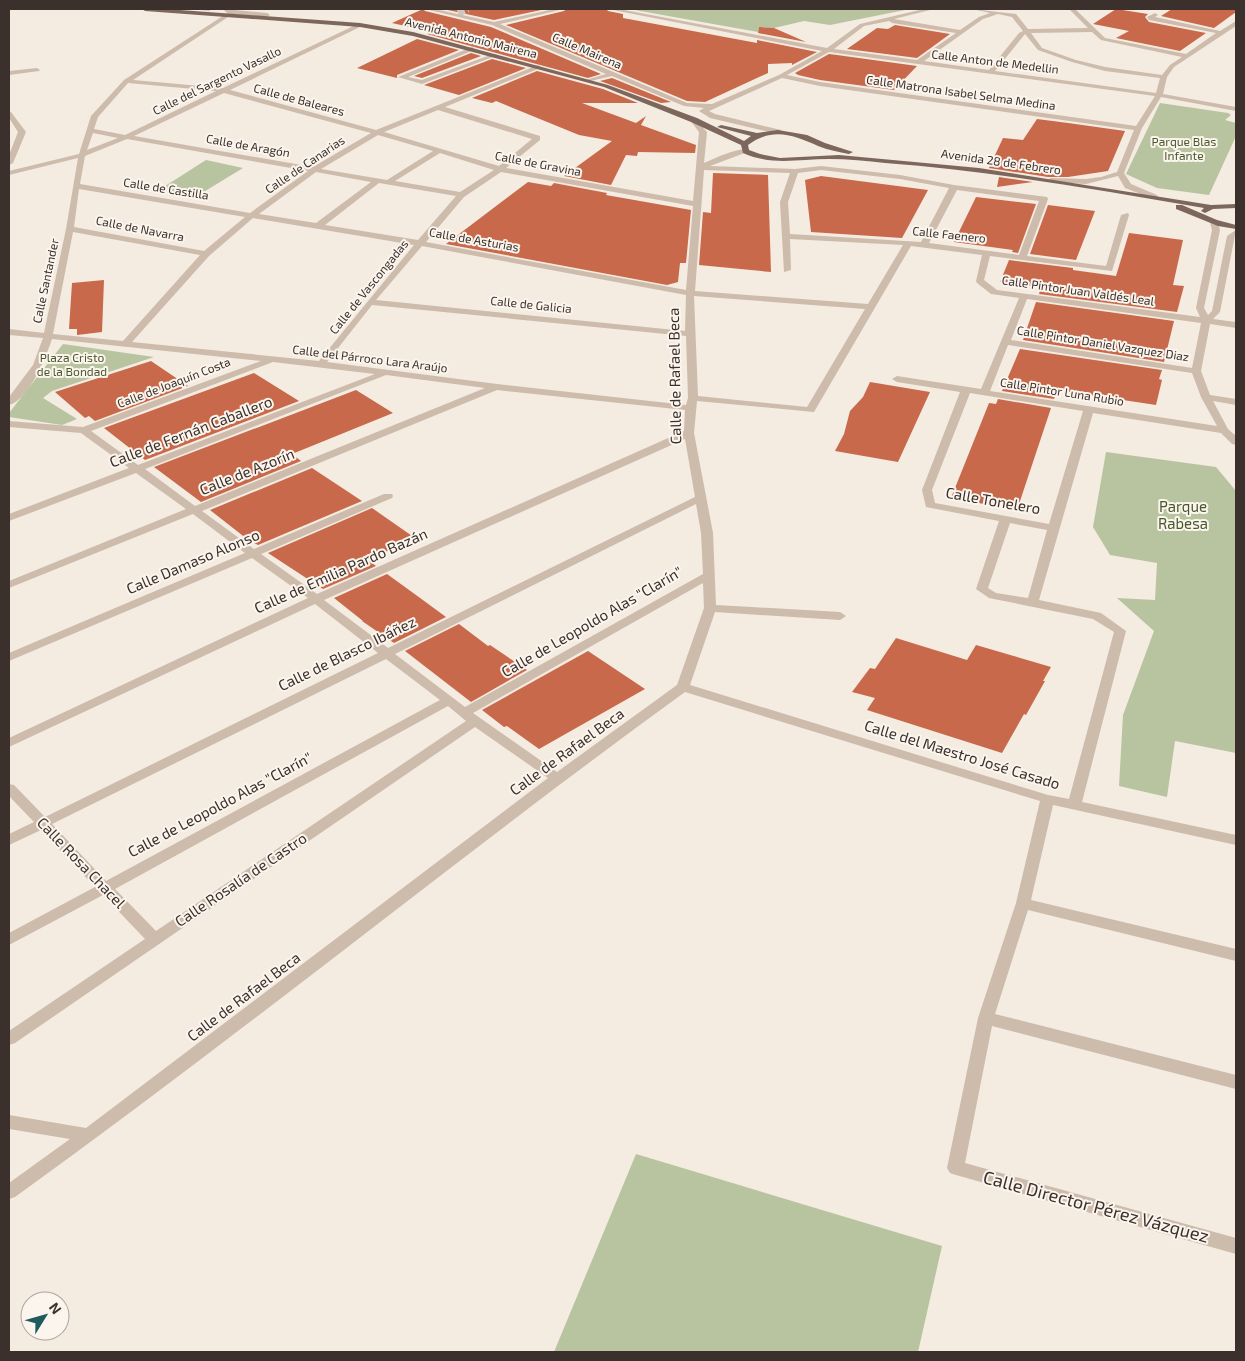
<svg xmlns="http://www.w3.org/2000/svg" width="1245" height="1361" font-family="'Exo 2',sans-serif">
<style>
.green{fill:#b8c4a0}
.building{fill:#c8694b}
.lines{fill:none;stroke-linecap:round;stroke-linejoin:round}
.minor-tunnel{stroke:#cfc6bd;stroke-width:7;stroke-dasharray:7 3;stroke-linecap:butt}
.minor{fill:#cdbbac;fill-rule:evenodd}
.major{fill:#7d675c;fill-rule:evenodd}
.labels{text-anchor:middle;stroke-width:4;stroke-linejoin:round;paint-order:stroke}
.far-street-label{font-size:12px;fill:#3b302b;stroke:#fbf5ee}
.far-park-label{font-size:12px;fill:#4a5a2e;stroke:#fbf5ee}
.street-label{font-size:15px;fill:#3b302b;stroke:#fbf5ee}
.park-label{font-size:15px;fill:#4a5a2e;stroke:#fbf5ee}
.near-street-label{font-size:18px;fill:#3b302b;stroke:#fbf5ee}
</style>
<rect width="100%" height="100%" fill="#f4ebe1"/>
<path class="green" d="M629,9h281l-80,16 -26,-4 -30,7 -15,-1 -1,5z
M1160,103l68,10 3,2 -6,5 11,3v13l-27,59 -52,-7 -31,-14z
M206,160l37,8 -46,28 -38,-6z
M63,344l91,13 -102,34 -9,7 34,21 -15,6 -53,-8v-4z
M1106,452l110,15 20,24v262l-61,-12 -8,56 -48,-11 4,-71 31,-84 -37,-33 38,2 2,-37 -47,-8 -17,-28z
M636,1154l306,92 -24,106h-364z"/>
<path class="building" d="M423,9l2,2 66,16 110,47 -13,4 -161,-44 5,-2 -40,-9z
M443,9h103l-52,11z
M566,9h40l2,2 15,3v4l134,25v-3l60,12 -25,13v-2l-24,1v9l-63,29 -18,-1 -181,-76 58,-14z
M1116,9l32,5 -3,3 4,5 57,11 -26,18 -64,-13 13,-7 -36,-7z
M1172,9h64v3l-22,16 -53,-12z
M895,25l55,9 -33,24 -70,-9 30,-21 11,1z
M759,27l15,1 32,14 -48,-9z
M417,39l42,11 -62,25v3l-40,-10z
M471,53l10,3 -59,22 -8,-2z
M829,54l8,1 80,11 -23,24 -74,-10 -22,-5 -3,-2z
M492,59l34,9 -67,27 -35,-10z
M537,71l66,18 35,14h-56l54,20 10,-7 -5,9 55,20 -1,8 -57,-1 -1,4 -11,-1 -15,30 -47,-9 48,-35 -33,-6 -83,-34 -4,2 -20,-5z
M612,78l59,24 -10,1 -61,-22z
M1037,119l31,4 57,8 -17,40 -40,6h-20l-59,-9 14,-30 20,2z
M713,173l55,2 3,97 -72,-7 4,-53 8,1z
M821,176l107,14 -26,48 -91,-6 -6,-52z
M999,177l6,1 28,4 -36,5z
M528,182l23,4 3,-3 53,10 -1,2 85,15 -5,53h-6l-2,19 -11,3 -221,-41z
M976,197l60,7 -18,49 -6,-1 1,-2 -59,-8z
M1048,205l47,6 -19,49 -46,-6z
M1129,233l54,7 -10,45 11,1 -7,26 -138,-18 2,-7 -41,-5 9,-22 64,8v2l43,6z
M104,280l-2,52 -25,3v-6h-8l3,-46z
M1036,302l138,19 -10,41 -141,-22z
M1020,349l142,21 -3,9 3,1 -6,25 -99,-15 -3,9 -52,-8z
M151,361l37,25 -93,35 -6,-5 -4,2 -30,-26z
M254,373l45,28 -154,59 -41,-32z
M870,382l60,10 -32,70 -63,-11 9,-17 6,-23 13,-14z
M356,390l37,23 -101,41 9,7 -100,41 -47,-35z
M998,399l53,9 -34,102 -66,-12 38,-95 7,1z
M312,468l50,33 -104,44 -11,-6 -37,-29z
M372,508l43,30 -47,22 8,6 -53,23 -55,-36z
M387,574l29,21 30,22 -52,26 -32,-22h1l-29,-23z
M459,624l29,22 2,-1 37,25 -56,32 -66,-51z
M896,638l71,22 9,-15 75,22 -8,14h2l-19,34 -2,-1 -22,39 -135,-43 8,-12 -23,-6 18,-24 5,1z
M588,651l57,38 -106,60 -32,-23 -3,1 -22,-17z"/>
<g class="lines">
<path class="minor-tunnel" d="M458,13l10,-4"/>
<path class="minor" d="M192,9h20l-3,2z
M223,9l44,4 3,2 -3,2 -39,-3z
M425,9h10l59,13 60,-13h10l-64,15 187,79 25,1 67,-29 43,-24 -214,-42h11l208,39 33,-24 64,-15h10l-40,10 66,11 19,-13 11,-4 -18,-4 44,5 12,15 60,-1 -19,-19h6l30,29 81,16 30,-21 -67,-13 -2,-3 8,-4 3,2 -3,2 65,14 16,-10v5l-62,41 -7,10 -4,17 73,13v4l-75,-14 -19,31 -18,45 7,11 26,11 1,2 -4,2 -29,-11 -7,-12 -32,8 -35,-2 -4,-2 4,-2 35,1 15,-2 16,-5 17,-42 -314,-44 -38,-8 -73,33 6,3 66,16v4h-3l-68,-16 -11,-7 5,-3 -20,-2 -72,-30 -26,6v-2l20,-6 -114,-49zM998,14l14,3 11,14 -4,2 -30,37 -65,-9 59,-42zM889,21l3,2 64,10 -39,27 -83,-11 30,-23zM1092,32l9,8 81,17 -12,8 -8,10 -57,-8 -29,-7 -34,-12 -11,-15zM1025,34l13,16 34,12 33,9 55,7 -4,15 -161,-22zM829,52l326,44 -19,30 -316,-44 -33,-7z
M226,14l2,3 -95,63 90,8 137,-65 2,3 -132,64 146,40 162,-65 3,2 -1,1 -95,39 95,29v4l-34,28 187,33 6,-69 -9,-12 4,-2 13,14 -3,31c10,-4 37,-18 46,-12l-40,15 85,3 26,-3 79,9 54,10 93,12 1,2 -21,57 79,10 15,-51 7,-2 1,2 -17,56 -122,-15 -6,24 13,10 203,27 -4,-9 16,-78 -2,-8 7,-2 3,10 -16,78 4,7 4,-4 15,-75 9,-6 -16,82 -7,7 23,3v6l-26,-4 -9,47 9,24 26,4v6l-23,-4 15,28 8,7v9l-4,-1 -11,-11 -128,-20 -54,187 62,13 25,18 -44,171 154,33v10l-183,-40 -22,95 205,49v12l-208,-51 -33,104 241,61v14l-244,-63 -27,137 271,75v16l-280,-79 -6,-2 -3,-5 31,-150 38,-115 24,-102 -355,-109c-226,164 -443,342 -670,505l-6,2v-16l61,-44 -61,-10v-14l77,13 462,-350 -73,-51 -460,316 -6,2v-14l136,-92 -42,-44 -94,50v-12l86,-46 -54,-57 -32,15v-11l25,-12 -25,-26v-12l5,1 31,32 333,-164 -63,-49 -306,143v-9l299,-140 -56,-40 -243,103v-8l236,-100 -52,-39 -184,74v-7l177,-72 -50,-36 -127,48v-7l120,-46 -48,-35 -72,-6v-6l74,6 178,-66 -209,-22c-6,18 -23,61 -43,66v-8l24,-32 10,-27 -34,-3v-6l35,4 22,-104 12,-71 -69,17v-4l70,-17 12,-38 33,-36zM128,83l88,8 -91,44 -31,-6 4,-12zM224,93l147,40 -58,34 -179,-31zM438,110l94,29 -33,27 -115,-34zM93,133l25,5 -31,12zM378,135l55,16 -46,29 -66,-11zM127,139l181,32 -58,42 -170,-29 5,-28zM440,153l54,17 -34,22 -65,-11zM704,170l86,3 -10,29 4,70 7,-2 -1,-31 113,6 -35,59 -173,-13zM821,170l79,9 49,9 -28,54 -131,-8 -2,-32 10,-29zM316,172l55,10 -55,41 -57,-9zM501,172l192,34 -7,84 -260,-48 38,-45zM379,183l77,13 -38,44 -93,-15zM79,189l166,28 -41,34 -130,-24zM957,190l82,11 -20,54 -90,-12zM253,218l161,27 -95,116 -187,-19 77,-86zM73,232l127,23 -77,86 -70,-7zM422,246l264,49 -1,36 -309,-31zM911,246l71,9 -6,26 1,2 14,11 28,4 -38,91 -84,-13 -5,3 5,3 63,10 -38,98 4,17 73,14 -23,68 13,9 104,21 21,13 -45,167 -21,-4 -358,-110 25,-73 125,8 6,-4 -6,-4 -124,-7 -3,-72 -19,-100 3,-32 117,11zM694,296l171,13 -58,98 -109,-11zM1027,299l174,24 -9,45 -181,-28zM372,305l314,31 2,62 -2,7 -189,-21 -170,-22zM1008,345l184,28 9,24 16,29 -227,-35zM273,362l102,12 -237,91 -47,-34zM386,375l99,13 -290,118 -50,-37zM497,390l188,20 -1,21 -367,163 -56,-40 131,-56 1,-2 -1,-2h-8l-130,55 -52,-38zM970,393l113,18 -34,113 -114,-21 -3,-13zM685,439l10,58 -307,151 -64,-48zM696,504l5,29 2,41 -238,133 -70,-53zM1010,523l37,7 -19,68 -32,-5 -8,-5zM703,583l1,25 -27,77 -120,87 -84,-59zM386,659l54,41 -334,181 -54,-57zM448,706l18,15 -310,210 -41,-42z
M472,47l3,2 -1,1 -66,27 14,3 71,-26 5,1 -76,29 -24,-7z
M37,68l3,2 -1,1 -30,4v-4z
M9,111l2,1 15,20 -13,31 -4,2v-10l9,-23 -9,-14z"/>
<path class="major" d="M142,9h24l194,14 53,9 195,53 89,33 47,23 7,-5 -34,-9 4,-2 36,8 21,-3 29,5 18,8 28,9 -4,2c-10,-2 -21,-4 -31,-8 -25,-11 -45,-19 -70,-1l1,5 11,4 20,4 59,-3 140,13 232,37 25,-1v4l-23,1 -8,4 -4,-2 3,-3c-106,-18 -212,-37 -319,-45 -18,-2 -37,-4 -56,-4 -31,0 -57,7 -86,-6l-2,-8 -50,-23 -87,-35 -191,-51 -53,-9 -215,-16z
M1176,205h6l35,15 19,5v4l-18,-3 -42,-17z"/>
</g>
<g class="labels">
<g class="far-street-label">
<text transform="translate(471 38) rotate(14)" y="4">Avenida Antonio Mairena</text>
<text transform="translate(587 51) rotate(23)" y="4">Calle Mairena</text>
<text transform="translate(995 62) rotate(7)" y="4">Calle Anton de Medellin</text>
<text transform="translate(217 81) rotate(-26)" y="4">Calle del Sargento Vasallo</text>
<text transform="translate(961 93) rotate(8)" y="4">Calle Matrona Isabel Selma Medina</text>
<text transform="translate(299 100) rotate(15)" y="4">Calle de Baleares</text>
<text transform="translate(248 146) rotate(10)" y="4">Calle de Aragón</text>
<text transform="translate(1001 162) rotate(8)" y="4">Avenida 28 de Febrero</text>
<text transform="translate(538 164) rotate(11)" y="4">Calle de Gravina</text>
<text transform="translate(305 165) rotate(-34)" y="4">Calle de Canarias</text>
<text transform="translate(166 189) rotate(9)" y="4">Calle de Castilla</text>
<text transform="translate(140 229) rotate(11)" y="4">Calle de Navarra</text>
<text transform="translate(949 235) rotate(6)" y="4">Calle Faenero</text>
<text transform="translate(474 240) rotate(10)" y="4">Calle de Asturias</text>
<text transform="translate(46 281) rotate(-78)" y="4">Calle Santander</text>
<text transform="translate(369 287) rotate(-51)" y="4">Calle de Vascongadas</text>
<text transform="translate(1078 291) rotate(8)" y="4">Calle Pintor Juan Valdés Leal</text>
<text transform="translate(531 305) rotate(6)" y="4">Calle de Galicia</text>
<text transform="translate(1103 344) rotate(9)" y="4">Calle Pintor Daniel Vazquez Diaz</text>
<text transform="translate(370 359) rotate(7)" y="4">Calle del Párroco Lara Araújo</text>
<text transform="translate(174 383) rotate(-21)" y="4">Calle de Joaquín Costa</text>
<text transform="translate(1062 392) rotate(9)" y="4">Calle Pintor Luna Rubio</text>
</g>
<g class="far-park-label">
<text x="1184" y="146">Parque Blas<tspan x="1184" dy="14">Infante</tspan></text>
<text x="72" y="362">Plaza Cristo<tspan x="72" dy="14">de la Bondad</tspan></text>
</g>
<g class="street-label">
<text transform="translate(675 376) rotate(-91)" y="5">Calle de Rafael Beca</text>
<text transform="translate(191 432) rotate(-21)" y="5">Calle de Fernán Caballero</text>
<text transform="translate(247 472) rotate(-22)" y="5">Calle de Azorín</text>
<text transform="translate(993 501) rotate(10)" y="5">Calle Tonelero</text>
<text transform="translate(193 562) rotate(-23)" y="5">Calle Damaso Alonso</text>
<text transform="translate(341 571) rotate(-24)" y="5">Calle de Emilia Pardo Bazán</text>
<text transform="translate(592 622) rotate(-30)" y="5">Calle de Leopoldo Alas "Clarín"</text>
<text transform="translate(347 654) rotate(-26)" y="5">Calle de Blasco Ibáñez</text>
<text transform="translate(567 752) rotate(-36)" y="5">Calle de Rafael Beca</text>
<text transform="translate(962 755) rotate(17)" y="5">Calle del Maestro José Casado</text>
<text transform="translate(220 805) rotate(-28)" y="5">Calle de Leopoldo Alas "Clarín"</text>
<text transform="translate(81 863) rotate(46)" y="5">Calle Rosa Chacel</text>
<text transform="translate(241 880) rotate(-34)" y="5">Calle Rosalía de Castro</text>
<text transform="translate(244 997) rotate(-37)" y="5">Calle de Rafael Beca</text>
</g>
<g class="park-label">
<text x="1183" y="512">Parque<tspan x="1183" dy="17">Rabesa</tspan></text>
</g>
<g class="near-street-label">
<text transform="translate(1096 1207) rotate(15)" y="6">Calle Director Pérez Vázquez</text>
</g>
</g>
<rect width="1245" height="1361" fill="none" stroke="#3b302b" stroke-width="20"/>
<g transform="translate(45 1316) rotate(53)"><circle r="24" fill="#fbf5ee" stroke="#aea6a0"/>
<path d="M0-4L9 19L0 12L-9 19Z" fill="#1f5a5e"/>
<text y="-8" font-size="14" font-weight="bold" text-anchor="middle" fill="#3b302b">N</text>
</g>
</svg>
